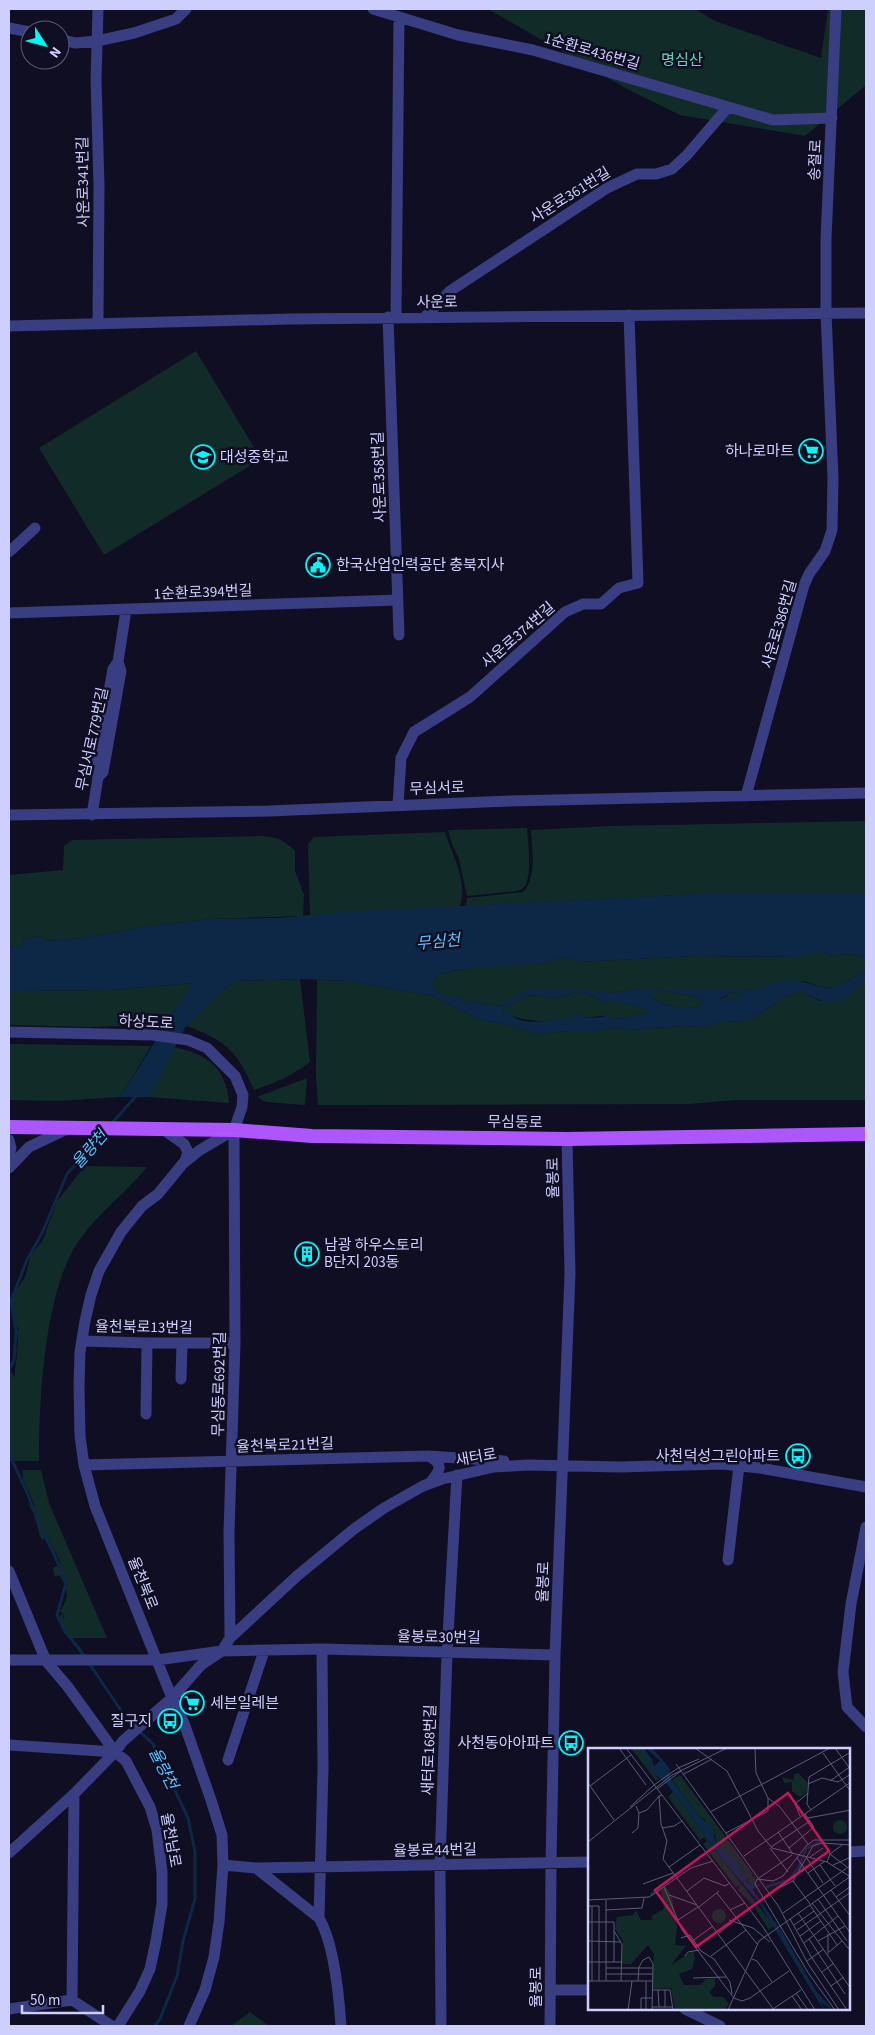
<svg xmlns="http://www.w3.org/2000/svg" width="875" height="2035" font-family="'Source Sans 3','Noto Sans KR',sans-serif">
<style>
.green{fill:#112c28}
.water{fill:#0d2847;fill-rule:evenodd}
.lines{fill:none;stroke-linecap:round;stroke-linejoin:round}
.stream{stroke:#0d2847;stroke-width:3}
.minor{stroke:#393d81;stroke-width:11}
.major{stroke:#ae56fe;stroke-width:14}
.labels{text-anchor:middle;stroke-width:5;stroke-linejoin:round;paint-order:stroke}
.street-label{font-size:15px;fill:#cfcfff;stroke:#0f0e22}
.park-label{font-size:15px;fill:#5bdeb0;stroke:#0f0e22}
.poi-label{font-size:15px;fill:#cfcfff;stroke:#0f0e22;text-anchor:end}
.water-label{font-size:16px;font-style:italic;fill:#5dc4fe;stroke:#0f0e22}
.inset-river{fill:none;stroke:#0d2847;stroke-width:2.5}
.inset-road{fill:none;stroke:#5c5b7a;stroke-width:1}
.view{fill:#c2185b;fill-opacity:0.15;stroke:#c2185b;stroke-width:2.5}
.inset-edge{fill:none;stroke:#cfcfff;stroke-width:2.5}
</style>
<rect width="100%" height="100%" fill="#0f0e22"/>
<path class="green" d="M488,9h207l20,12 106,37 7,-49h38v76l-61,51 -125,-21 -51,-25z
M196,351l65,108 -157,96 -65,-107z
M866,821v73h-168l-232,12 1,-8 56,-6c14,-14 9,-43 8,-62l80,-4z
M527,828c1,15 5,42 -1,56 -1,4 -5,5 -9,7l-50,5 -8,-37 -7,-15 -4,-14z
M445,832c6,20 25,54 14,75l-149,8 -2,-71 6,-7z
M262,836c15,1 22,4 33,15v20l9,24 -1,21 -91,3 -63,7 -66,12 -35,3 -9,-5 -17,3 3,6 -10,2 -6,-1v-71l54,-5 1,-24 8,-6z
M818,951h5l5,5 21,-2 17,4v14c-11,3 -19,12 -31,15 -16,3 -24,-6 -34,-6 -20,1 -38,12 -58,8h-104l-27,4 -41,-3h-43l-25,16 -39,-5 -10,-5h-9l-9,-5 -3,-7 4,-9 15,-4 29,-4 61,-4 24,-6 11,5 118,-6 108,1z
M300,979l10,83c-18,14 -35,21 -56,28 -16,-38 -28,-50 -68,-64l32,-32 16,-13z
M866,979v121h-129l-48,4 -371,1 -2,-30 1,-95 32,1 84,15 48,24 29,5 27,9 31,-3h26l24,-4 10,3 54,-4 21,1 18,-5 24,-1 13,-6 28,-19 14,-5 20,10 27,-4z
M193,983l-28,42 -77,2 -79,-2v-34l102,-1z
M667,991l26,5 12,6c-16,13 -46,3 -60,-10z
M576,992l11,2 18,8h15l29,8v3l-22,5 -17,1 -2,-4 -21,3 -7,-4c-26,10 -51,9 -76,-1l-1,-3 24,-15 31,3z
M732,992l14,2 -8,4 -19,2z
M9,1044l142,2 -31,51 -62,4 -49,-1z
M174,1047c33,7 53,21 55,56l-80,-6z
M307,1078l-2,27 -39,-3 -9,-5z
M85,1166l62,1c-20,25 -48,45 -67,72 -36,50 -41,161 -41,222h-29l-1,-3 1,-11 -1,-1 1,-45 -1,-31 2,1 3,7 3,-24 -1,-3 2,-7 -1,-12 2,-2 -2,-4h-3l1,-10 -5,-16 15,-23 6,-22 12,-15 14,-39z
M22,1470h19l8,33 58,135h-39l-7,-10 -1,-14 3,1v4l2,-3 -5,-5c10,-14 8,-22 -1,-36l-4,2 -2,-9 7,-4 -1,-5 -16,-30 1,10 -2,1c-6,-11 -5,-24 -13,-34l1,-2 5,2 -12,-27z
M250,2012l19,14h-38z"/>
<path class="water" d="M698,894h168v64l-17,-4 -21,2 -5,-5 -20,6 -108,-1 -118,6 -11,-5 -24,6 -87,7 -18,5 -4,9 3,7 9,5h9l10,5 39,5 15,-12 10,-4h57l27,3 27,-4h104c17,4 29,-9 46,-9 16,-1 29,10 46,7 12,-3 20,-12 31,-15v7c-12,12 -25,29 -44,22 -7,-3 -15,-7 -22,-10l-14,5 -28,19 -13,6 -24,1 -18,5 -21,-1 -54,4 -10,-3 -24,4h-26l-31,3 -27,-9 -29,-5 -48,-24 -84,-15 -49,-2 -66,2 -16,13 -32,32 -37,71h-29l72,-114 -81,7 -102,1v-45l6,1 10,-2 -3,-6 17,-3 9,5 35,-3 66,-12 63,-7 67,-1 63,-6zM667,991l26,5 12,6c-15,13 -46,3 -59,-9zM576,992l11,2 18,8h15l28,8 1,3 -22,5 -16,1 -3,-4h-3l-2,2 -16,1 -7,-4c-14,5 -62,15 -69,-1h-7l-1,-3 24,-15 31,3zM732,992l14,2 -8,4 -19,1z"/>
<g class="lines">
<path class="stream" d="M112,1123l26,-29
M9,1370l5,-10 2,-29 -5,-30 15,-39 17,-31 24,-57 36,-40
M9,1454l17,36 15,38 13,26 12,29 -9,32 7,14 21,28
M89,1663l35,52 11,11
M139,1731l14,13 35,74 7,34v47l-12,42 -6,35 -17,43 -5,7"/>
<path class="minor" d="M98,9l-2,71 3,106 -1,137
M373,9l85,26 75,15 240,70 59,-2
M9,28l21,4
M60,39l15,4 22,-2 37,-8 42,-14 10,-10
M388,317l11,318
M396,317l3,-300
M425,317l25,-26 157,-103 30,-14h19l16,-5 15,-14 41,-48
M9,326l281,-7 576,-6
M9,552l26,-24
M9,613l389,-13
M98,777l-3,-5 18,-103 5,-7
M746,796l58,-211 5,-11 16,-23 7,-21 1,-52 -7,-165v-74l10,-230
M398,805l3,-47 13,-26 56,-35 95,-85 18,-8h18l18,-16 19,-5 -9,-268
M9,815l260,-4 240,-10 357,-8
M92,815l6,-38 5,-5 18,-101 -3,-9 8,-52
M9,1032l144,3 35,5 19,8 28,28 8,19 -1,12 -8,23 -34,20 -15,12
M164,1130l20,14 4,8 -3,9 -27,33 -16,12 -21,26 -22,39 -8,24 -6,26 -5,31 -1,34 1,50 4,29 11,41 77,192 12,25 27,77 11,35 1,30 -4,57 -5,35 -9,33 -16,36
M9,1140l2,8 -2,8
M9,1168l20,-21 38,-18
M82,1341l65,2h88
M181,1379l1,-36
M146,1414l1,-71
M428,1456c17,8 12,15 2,27
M84,1465l344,-9 76,5
M866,1527l-15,77 -8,68 4,35 19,20
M728,1560l11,-94
M9,1571l37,90 22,26 47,65 11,9 24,46 7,23 5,42v32l-6,37 -6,28 -10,22 -22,35
M230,1638l-1,-106 6,-189 -1,-213
M322,1649l1,120 -4,149c15,25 20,78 22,108
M9,1660h148l65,-9 100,-2 233,6
M9,1745l106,7
M228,1760l36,-109
M849,1852l17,-1
M9,1853l65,-59 41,-42 8,-11 49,-43 29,-33 21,-14 8,-13 67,-62 57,-47 30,-21 39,-22 19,-7 52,-12 34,-2 92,2 102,-3 38,4 106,19
M223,1865l33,3 333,-6
M256,1868l63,50
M551,1990h38
M72,2000l2,-206
M9,2009l63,-9 40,26
M685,2009l35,17
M441,2026l-1,-161 7,-212 10,-178
M550,2026l1,-163 4,-208 15,-381 -3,-135"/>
<path class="major" d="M9,1127l225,3 78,6 255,3 299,-5"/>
</g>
<defs>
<g id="supermarket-ring" transform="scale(1.25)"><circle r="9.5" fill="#0f0e22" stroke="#01f8f7" stroke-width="1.5"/><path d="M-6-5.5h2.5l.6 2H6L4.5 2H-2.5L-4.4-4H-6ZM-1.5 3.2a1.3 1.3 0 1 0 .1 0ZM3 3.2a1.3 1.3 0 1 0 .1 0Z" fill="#01f8f7"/></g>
<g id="school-ring" transform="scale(1.25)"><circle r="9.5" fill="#0f0e22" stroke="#01f8f7" stroke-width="1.5"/><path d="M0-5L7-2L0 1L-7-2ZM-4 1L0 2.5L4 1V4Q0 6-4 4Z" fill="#01f8f7"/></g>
<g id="civic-ring" transform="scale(1.25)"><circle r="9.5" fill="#0f0e22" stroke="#01f8f7" stroke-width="1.5"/><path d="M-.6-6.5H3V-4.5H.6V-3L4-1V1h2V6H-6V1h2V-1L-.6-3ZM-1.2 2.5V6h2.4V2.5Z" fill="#01f8f7"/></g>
<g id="building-ring" transform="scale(1.25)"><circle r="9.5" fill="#0f0e22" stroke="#01f8f7" stroke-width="1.5"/><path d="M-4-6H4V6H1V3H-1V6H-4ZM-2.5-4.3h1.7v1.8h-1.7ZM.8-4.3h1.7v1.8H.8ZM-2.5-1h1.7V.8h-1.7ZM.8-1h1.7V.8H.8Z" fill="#01f8f7"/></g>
<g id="bus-ring" transform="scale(1.25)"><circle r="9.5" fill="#0f0e22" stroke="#01f8f7" stroke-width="1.5"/><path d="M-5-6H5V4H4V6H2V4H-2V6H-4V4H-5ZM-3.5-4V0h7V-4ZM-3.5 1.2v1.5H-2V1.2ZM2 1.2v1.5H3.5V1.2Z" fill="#01f8f7"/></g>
</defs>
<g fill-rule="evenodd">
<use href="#supermarket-ring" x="811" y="451"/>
<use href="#school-ring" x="203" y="457"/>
<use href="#civic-ring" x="318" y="565"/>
<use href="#building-ring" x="307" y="1254"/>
<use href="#bus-ring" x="798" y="1456"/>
<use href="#supermarket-ring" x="192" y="1703"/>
<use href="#bus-ring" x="170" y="1721"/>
<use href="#bus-ring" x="571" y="1743"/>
</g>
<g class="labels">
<g class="street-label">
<text transform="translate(592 51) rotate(16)" y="5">1순환로436번길</text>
<text transform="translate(815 160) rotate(-87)" y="5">송절로</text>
<text transform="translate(83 182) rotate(-91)" y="5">사운로341번길</text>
<text transform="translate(570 195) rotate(-32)" y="5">사운로361번길</text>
<text transform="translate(437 302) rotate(-1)" y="5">사운로</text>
<text transform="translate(379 477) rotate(-92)" y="5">사운로358번길</text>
<text transform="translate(203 592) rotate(-2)" y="5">1순환로394번길</text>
<text transform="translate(779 624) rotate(-74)" y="5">사운로386번길</text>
<text transform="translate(518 635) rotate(-41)" y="5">사운로374번길</text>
<text transform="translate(92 739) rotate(-78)" y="5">무심서로779번길</text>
<text transform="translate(437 788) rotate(-2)" y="5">무심서로</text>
<text transform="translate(146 1022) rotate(3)" y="5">하상도로</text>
<text transform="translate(515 1122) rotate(1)" y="5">무심동로</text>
<text transform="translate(553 1178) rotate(-91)" y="5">율봉로</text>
<text transform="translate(144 1327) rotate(1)" y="5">율천북로13번길</text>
<text transform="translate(219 1384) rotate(-89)" y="5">무심동로692번길</text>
<text transform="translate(285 1445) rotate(-2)" y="5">율천북로21번길</text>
<text transform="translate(476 1457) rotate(-10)" y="5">새터로</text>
<text transform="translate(543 1582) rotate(-88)" y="5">율봉로</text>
<text transform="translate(143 1583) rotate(68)" y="5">율천북로</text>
<text transform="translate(439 1637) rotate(1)" y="5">율봉로30번길</text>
<text transform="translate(429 1750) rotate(-88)" y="5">새터로168번길</text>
<text transform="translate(171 1840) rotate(80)" y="5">율천남로</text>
<text transform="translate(435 1850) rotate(-1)" y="5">율봉로44번길</text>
<text transform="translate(536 1987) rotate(-90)" y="5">율봉로</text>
</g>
<g class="park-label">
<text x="682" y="65">명심산</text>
</g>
<g class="poi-label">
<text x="794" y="456">하나로마트</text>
<text x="220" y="462" text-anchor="start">대성중학교</text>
<text x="336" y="570" text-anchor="start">한국산업인력공단 충북지사</text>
<text x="324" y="1250" text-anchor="start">남광 하우스토리<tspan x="324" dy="17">B단지 203동</tspan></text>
<text x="780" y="1461">사천덕성그린아파트</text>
<text x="210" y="1708" text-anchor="start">세븐일레븐</text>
<text x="152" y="1726">질구지</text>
<text x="554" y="1748">사천동아아파트</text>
</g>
<g class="water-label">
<text transform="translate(438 941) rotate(-5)" y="6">무심천</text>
<text transform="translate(89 1149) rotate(-49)" y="6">율량천</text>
<text transform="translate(164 1768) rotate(63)" y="6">율량천</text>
</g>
</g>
<g transform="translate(588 1748)">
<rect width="262" height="262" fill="#0f0e22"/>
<path d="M43,0h13l8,13 -1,6 -4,-3 12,15 -3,2zM210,25l10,10 -1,9 -7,5 -8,-6v-9l-8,1 -2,-6 11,3 1,-6zM92,27l73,99 -2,3 4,-1v10l-9,-5 4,-3 -5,2 -13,-15 -16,-22 -1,-8 -2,-1 1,5 -15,-22 6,6 1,-2 -10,-8 -24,-33zM85,44l49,67 52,67 -5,4 -16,-25 -15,-15 2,-5 -4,2 -33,-43 4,-3 -3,-4 -4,3 -32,-43zM245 79a7 7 0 1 1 14 0a7 7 0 1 1-14 0ZM72,139l7,1 5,9 5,31 -2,17 11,1 -15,19 22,-14 2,7 -3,11 -13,5 5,11h16l6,-6 9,-1v8l-6,6 5,5h9l6,6 -4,7h-50l-4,-22 -19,1 2,-35 -6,-9 -17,19h-9l1,-23 -8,-12 2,-12 16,-2 3,-5 5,10h11v-4l12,-7 -3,-18 -9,5 -2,-3zM124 168a7 7 0 1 1 14 0a7 7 0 1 1-14 0Z" fill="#112c28"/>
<path d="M48,0l14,19 2,-6 -9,-6v-7l9,11 2,7 6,-5 -14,-13h6l10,11 8,10v9l26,35 15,14 5,16 22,20 9,20 14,2 -9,4 30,43 34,59 17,19 -13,-8 5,8 -4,-4 -63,-105 -36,-42 -55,-75 -16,-13z" fill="#0d2847"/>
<path class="inset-river" d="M178,139l23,-7 10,-13 7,-18 15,-8"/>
<path class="inset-road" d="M31,0l27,37M38,0l137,179 52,83M107,0l32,23 31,60 14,17 55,14 22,14M247,0l16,22M235,5l28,39M88,16l103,143 28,55 32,48M90,20l21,-9M96,26l28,-15M242,33l21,-15M0,35l26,37M220,36l14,-6 16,4 13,-8M66,37l24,-17M2,38l41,-31M69,41l24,-18M74,47l-3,1 2,28 6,17 -4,18 111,151M180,50l12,9 28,37M48,58l3,7 8,-3 12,-14M42,59l24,-22M223,62l-4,-6 2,-27 42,-25M122,64l120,-64M212,68l-5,-12 13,-11M220,70l43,-8M74,80l12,-2 8,-5M190,84l15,22M44,85l6,-5 1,-15M138,85l42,-22v-13l-12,-25 -1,-25M0,94l84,-67 55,-27M236,95l6,11 17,13M183,99l39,-26M182,100l18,24M201,100l25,-21 -9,-13M156,108l107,-74M218,109l17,26M222,109l13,-9M209,110l54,76M239,114l3,-8 12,-9M232,117l15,21M245,117l18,-8M81,119l31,-22M220,125l17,-12M171,130l33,-23M205,133l17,23M55,136l30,-11M76,139l18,43 52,68 8,3 8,-3 39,-27M243,142l20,27M99,143l17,-13 21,8 5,-3M185,143l20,-10 20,-35 9,-3 29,2M129,145l40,51M81,147l28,10M248,149l15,-11M230,151l29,42M0,152l61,-3 42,-29 22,-7M18,152v81M224,155l23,29M222,157l27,40M0,158h11v75M4,158v75M111,159l20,-16M18,162l36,-2 2,-10M142,162l15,-7M195,165l68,-48M210,165l53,76M202,171l22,39 35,52M90,172l20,-13M141,172l24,8 17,14M0,174h26v40M206,177l20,-14M209,182l54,-38M26,183l8,13 -1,37M247,184l13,16 3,-1M131,185l15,-12M212,188l21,-15M93,190l9,-3 11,16 13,8 16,23 2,12M221,191l36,55M0,193l33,1M230,193l27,-15M103,194l22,-16M216,195l34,-27M241,204l13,-11M240,206v-20M97,208l3,-4 11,-2M123,208l35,-26M164,211l5,2 15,21M219,213l17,-12M0,214h33M18,220h46M234,224l12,-9M18,226h46M105,230l33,-1M0,233h64M50,233l1,-14 4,-7 6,-3 4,7 -1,46M243,238l13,-9M64,242h18l3,20M70,242l1,17M77,242v17M208,245l12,17M204,248l10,14M64,259h21M185,261l28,-19M40,262l4,-29M53,262v-12h11M58,262v-28M140,262l31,-69 92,-65M247,262l-26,-36 -54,-90 2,-5 16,2 10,-5 23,-30 8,-6h37"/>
<path class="view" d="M200,45l41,58 -133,96 -41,-57z"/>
<rect width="262" height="262" class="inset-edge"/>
</g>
<rect width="875" height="2035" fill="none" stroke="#cfcfff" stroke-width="20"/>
<g transform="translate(45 45) rotate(126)"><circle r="24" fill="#0f0e22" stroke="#5c5b7a"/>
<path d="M0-4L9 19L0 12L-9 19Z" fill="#01f8f7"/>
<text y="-8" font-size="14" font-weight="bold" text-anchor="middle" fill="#cfcfff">N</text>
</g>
<path d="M22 2005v8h81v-8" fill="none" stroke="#cfcfff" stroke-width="2.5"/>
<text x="30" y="2005" font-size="15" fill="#cfcfff" stroke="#0f0e22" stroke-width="4" paint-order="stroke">50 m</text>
</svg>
